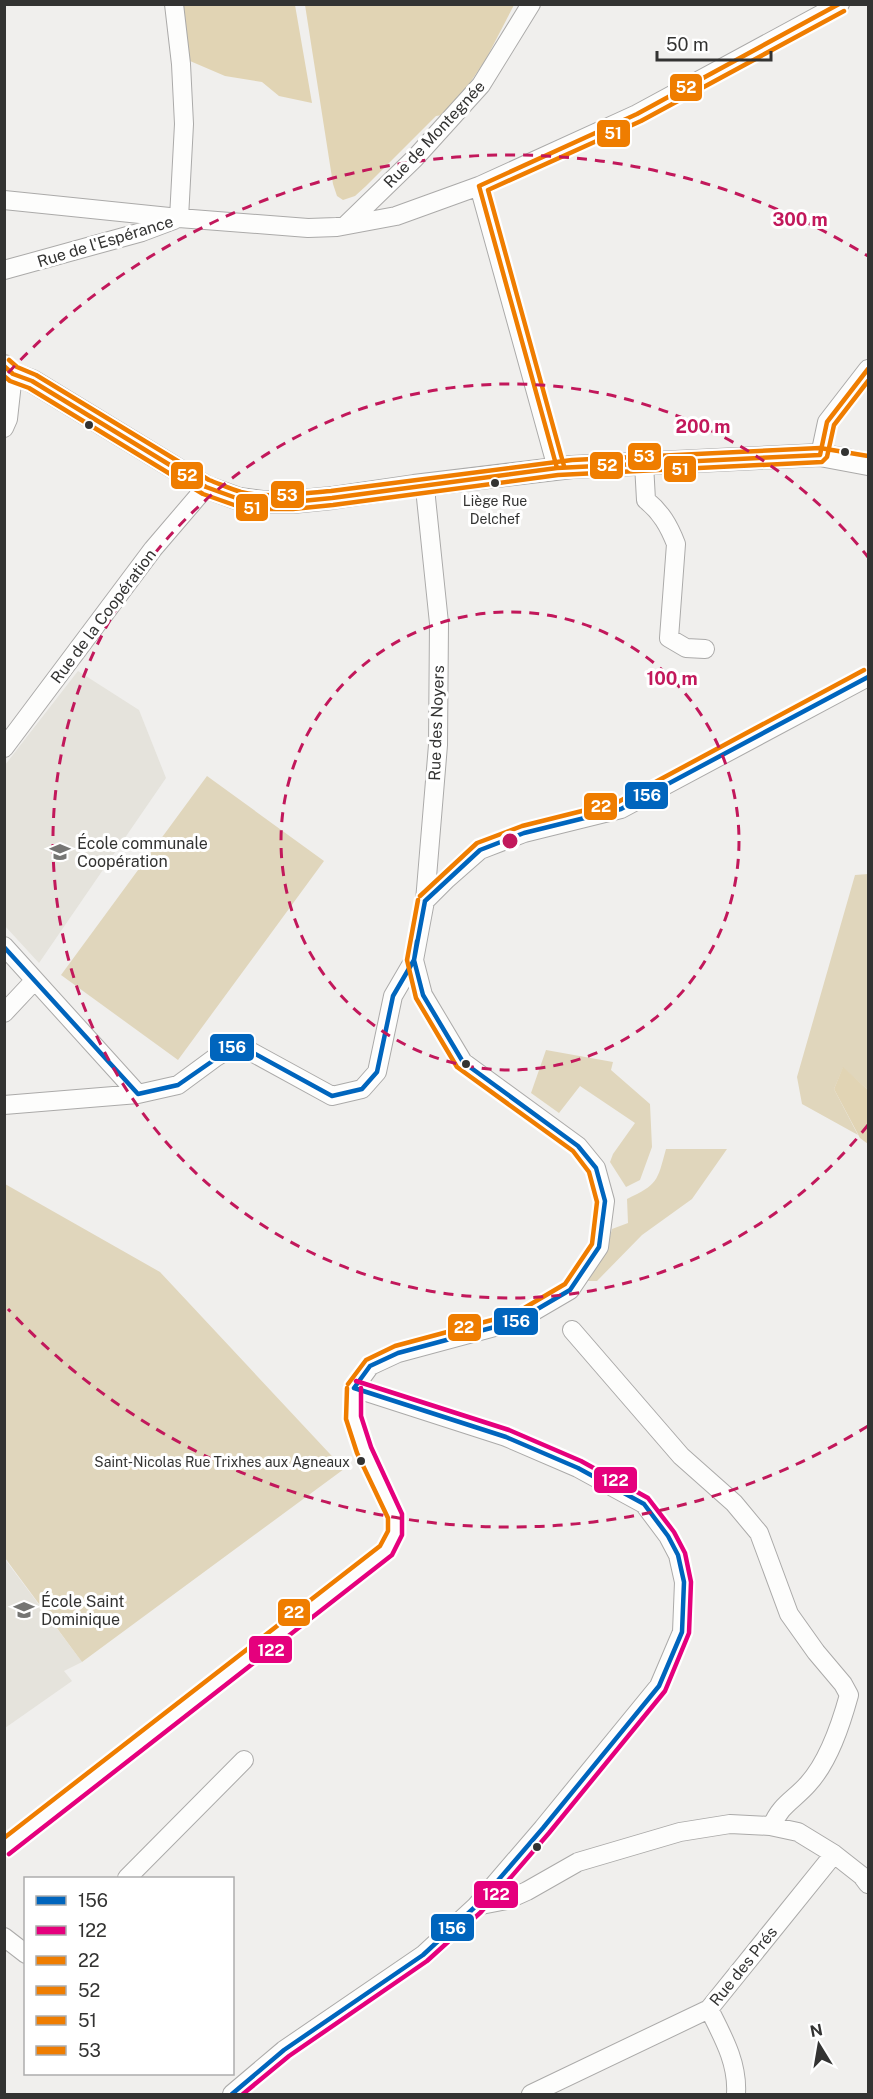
<svg xmlns="http://www.w3.org/2000/svg" width="873" height="2099" font-family="'Public Sans',sans-serif">
<style>
.built{fill:#e5e3dc}
.green{fill:#e0d6bc}
.forest{fill:#e1d4b4}
.lines{fill:none;stroke-linecap:round;stroke-linejoin:round}
.minor-casing{stroke:#abaaa9;stroke-width:20}
.tertiary-casing{stroke:#abaaa9;stroke-width:24}
.minor{stroke:#fdfdfc;stroke-width:18}
.tertiary{stroke:#fdfdfc;stroke-width:22}
.bus-1-casing{stroke:#fff;stroke-width:9}
.bus-2-casing{stroke:#fff;stroke-width:9}
.bus-3-casing{stroke:#fff;stroke-width:9}
.bus-4-casing{stroke:#fff;stroke-width:9}
.bus-5-casing{stroke:#fff;stroke-width:9}
.bus-6-casing{stroke:#fff;stroke-width:9}
.bus-1{stroke:#0065bd;stroke-width:4.5}
.bus-2{stroke:#e5007d;stroke-width:4.5}
.bus-3{stroke:#ef7d00;stroke-width:4.5}
.bus-4{stroke:#ef7d00;stroke-width:4.5}
.bus-5{stroke:#ef7d00;stroke-width:4.5}
.bus-6{stroke:#ef7d00;stroke-width:4.5}
.ring{fill:none;stroke:#c2185b;stroke-width:3;stroke-dasharray:10 8}
.bus-dot{fill:#333332;stroke:#fff;stroke-width:2}
.labels{text-anchor:middle;stroke-width:6;stroke-linejoin:round;paint-order:stroke}
.bus-label{font-size:14px;fill:#333332;stroke:#fff}
.street-label{font-size:16px;fill:#333332;stroke:#fff}
.poi-label{font-size:16px;fill:#333332;stroke:#fff;text-anchor:start}
.centre{fill:#c2185b;stroke:#fff;stroke-width:3}
.ring-label{font-size:18px;text-anchor:middle;font-weight:bold;fill:#c2185b;stroke:#fff;stroke-width:6;stroke-linejoin:round;paint-order:stroke}
.line-badge{stroke:#fff;stroke-width:2}
.badge-label{font-size:16px;text-anchor:middle;font-weight:bold;fill:#fff}
</style>
<rect width="100%" height="100%" fill="#f0efed"/>
<path class="built" d="M78,671l61,39 27,68 -127,185 -34,-37v-161z
M4,1558l78,104 -18,9 8,10 -67,47z"/>
<path class="green" d="M207,776l117,85 -146,199 -117,-85z
M868,874v216l-25,-22 -9,21 24,46 -56,-31 -5,-27 58,-202z
M546,1050l67,12 -2,8 39,34 2,43 -12,33 -14,7 -16,-25 3,-8 22,-31 -55,-37 -21,27 -28,-20z
M666,1149h61l-35,50 -50,36 -45,46h-9l19,-33 5,-19 16,-6 -1,-24c31,-15 30,-17 39,-50z
M5,1184l155,88 184,197 -262,193 -77,-104z"/>
<path class="forest" d="M181,5h114l17,98 -33,-7 -17,-14 -37,-6 -35,-15z
M305,5h209l-28,54 -37,55 -13,2 -70,70 -11,10 -12,4 -6,-4 -4,-12z
M843,1067l25,23v54l-8,-6 -26,-49z"/>
<g class="lines">
<g class="minor-casing">
<path id="minor" d="M174,4l7,60 3,60 -5,94
M479,186l78,282
M4,200l175,18 129,10 29,-1 59,-11 83,-30 158,-72 203,-110
M346,225l69,-67 66,-73 50,-81
M4,270l138,-38 32,-12
M4,428l4,-9 5,-45
M820,455l7,-33 41,-53
M644,464l2,36c15,12 23,26 30,44l-7,94 17,10 19,1
M4,748l149,-199 53,-62
M425,901l22,-22 33,-29 44,-17 97,-24 247,-132
M4,946l134,148 40,-9 38,-28 21,-13 95,52 30,-7 15,-17 16,-76 21,-36 11,-59 13,-156 1,-122 -13,-125v-13
M4,1013l30,-32
M4,1105l134,-11
M572,1330l109,126 53,47 25,30 30,81 27,38 27,32 6,11c-8,29 -20,66 -41,89 -14,16 -28,21 -36,42
M354,1388l16,-22 28,-13 119,-32 53,-31 29,-43 6,-46 -9,-33 -18,-22 -115,-84 -40,-67 -9,-35
M4,1848l382,-297 9,-18v-17l-31,-66 -11,-33 1,-29
M127,1878l117,-118
M476,1906l31,-6 20,-9 51,-29 102,-30 50,-8 40,2 28,6 36,22 28,22 6,8
M4,1937l22,17
M709,2009c14,28 29,54 27,85
M232,2094l52,-44 139,-95 53,-49 67,-78 116,-142 23,-54 2,-50 -6,-27 -10,-19 -24,-32 -66,-36 -72,-31 -152,-49
M531,2094l178,-85 125,-155"/>
</g>
<g class="tertiary-casing">
<path id="tertiary" d="M4,366l9,8 19,7 174,106 33,12 23,3h30l40,-4 82,-12 158,-19 248,-12 48,9"/>
</g>
<use href="#minor" class="minor"/>
<use href="#tertiary" class="tertiary"/>
<g class="bus-1-casing">
<path id="bus-1" d="M425,901l55,-51 44,-17 97,-24 247,-132
M4,947l134,147 40,-9 59,-41 95,52 30,-7 15,-17 16,-76 21,-36 3,-19
M354,1388l16,-22 28,-13 119,-32 53,-31 29,-43 6,-46 -9,-33 -18,-22 -115,-84 -40,-67 -9,-35 11,-59
M232,2094l52,-44 139,-95 53,-49 67,-78 116,-142 23,-54 2,-50 -6,-27 -10,-19 -24,-32 -66,-36 -72,-31 -152,-49"/>
</g>
<g class="bus-2-casing">
<path id="bus-2" d="M9,1854l383,-299 10,-20v-21l-31,-67 -10,-31v-28
M243,2094l46,-38 138,-95 54,-49 68,-79 116,-142 24,-58 2,-51 -6,-29 -11,-21 -26,-34 -67,-37 -72,-31 -153,-49"/>
</g>
<g class="bus-3-casing">
<path id="bus-3" d="M420,896l57,-53 45,-17 96,-24 246,-132
M348,1384l18,-24 29,-14 119,-32 51,-30 27,-40 5,-42 -8,-30 -16,-21 -116,-84 -41,-69 -9,-38 11,-60
M4,1838l376,-292 8,-15v-13l-31,-65 -11,-34 1,-31"/>
</g>
<g class="bus-4-casing">
<path id="bus-4" d="M4,366l9,8 19,7 174,106 33,12 23,3h30l40,-4 225,-30 263,-13
M820,455l7,-33 41,-53
M557,468l-78,-282 158,-72 202,-110"/>
</g>
<g class="bus-5-casing">
<path id="bus-5" d="M4,376l6,5 19,7 174,106 34,12 24,3h32l40,-4 225,-30 264,-13 5,-5 7,-32 34,-44
M564,466l-76,-276 153,-69 203,-110"/>
</g>
<g class="bus-6-casing">
<path id="bus-6" d="M9,360l8,7 19,8 173,105c11,4 21,9 32,12 29,7 61,1 90,-1l241,-31 248,-12 48,8"/>
</g>
<use href="#bus-1" class="bus-1"/>
<use href="#bus-2" class="bus-2"/>
<use href="#bus-3" class="bus-3"/>
<use href="#bus-4" class="bus-4"/>
<use href="#bus-5" class="bus-5"/>
<use href="#bus-6" class="bus-6"/>
</g>
<g class="ring">
<circle cx="510" cy="841" r="229"/>
<path d="M868 1125A457 457 0 1 1 868 557"/>
<path d="M868 1426A686 686 0 0 1 8 1309M8 373A686 686 0 0 1 868 256"/>
</g>
<defs>
<g id="school-bare" transform="scale(1.62)"><path d="M0-5L7-2L0 1L-7-2ZM-4 1L0 2.5L4 1V4Q0 6-4 4Z" fill="#757573" stroke="#fff" stroke-width="2.5" paint-order="stroke"/></g>
</defs>
<g fill-rule="evenodd">
<use href="#school-bare" x="60" y="852"/>
<use href="#school-bare" x="24" y="1610"/>
</g>
<g class="bus-dot">
<circle cx="89" cy="425" r="5"/>
<circle cx="845" cy="452" r="5"/>
<circle cx="495" cy="483" r="5"/>
<circle cx="466" cy="1064" r="5"/>
<circle cx="361" cy="1461" r="5"/>
<circle cx="537" cy="1847" r="5"/>
</g>
<g class="labels">
<g class="bus-label">
<text x="495" y="506">Liège Rue<tspan x="495" dy="18">Delchef</tspan></text>
<text x="350" y="1467" text-anchor="end">Saint-Nicolas Rue Trixhes aux Agneaux</text>
</g>
<g class="street-label">
<text transform="translate(434 134) rotate(-47)" y="6">Rue de Montegnée</text>
<text transform="translate(105 241) rotate(-17)" y="6">Rue de l'Espérance</text>
<text transform="translate(103 616) rotate(-53)" y="6">Rue de la Coopération</text>
<text transform="translate(436 723) rotate(-88)" y="6">Rue des Noyers</text>
<text transform="translate(743 1966) rotate(-51)" y="6">Rue des Prés</text>
</g>
<g class="poi-label">
<text x="77" y="849">École communale<tspan x="77" dy="18">Coopération</tspan></text>
<text x="41" y="1607">École Saint<tspan x="41" dy="18">Dominique</tspan></text>
</g>
</g>
<circle cx="510" cy="841" r="9" class="centre"/>
<g class="ring-label">
<text x="800" y="226">300 m</text>
<text x="703" y="433">200 m</text>
<text x="672" y="685">100 m</text>
</g>
<g class="line-badge">
<rect x="669" y="73" width="34" height="29" rx="6" fill="#ef7d00"/>
<rect x="596" y="119" width="35" height="29" rx="6" fill="#ef7d00"/>
<rect x="627" y="442" width="35" height="29" rx="6" fill="#ef7d00"/>
<rect x="589" y="451" width="35" height="29" rx="6" fill="#ef7d00"/>
<rect x="663" y="455" width="34" height="28" rx="6" fill="#ef7d00"/>
<rect x="170" y="461" width="34" height="29" rx="6" fill="#ef7d00"/>
<rect x="270" y="480" width="35" height="29" rx="6" fill="#ef7d00"/>
<rect x="235" y="493" width="34" height="29" rx="6" fill="#ef7d00"/>
<rect x="624" y="781" width="45" height="29" rx="6" fill="#0065bd"/>
<rect x="583" y="792" width="35" height="29" rx="6" fill="#ef7d00"/>
<rect x="209" y="1033" width="46" height="29" rx="6" fill="#0065bd"/>
<rect x="493" y="1307" width="46" height="29" rx="6" fill="#0065bd"/>
<rect x="447" y="1313" width="35" height="29" rx="6" fill="#ef7d00"/>
<rect x="593" y="1466" width="45" height="28" rx="6" fill="#e5007d"/>
<rect x="277" y="1598" width="34" height="29" rx="6" fill="#ef7d00"/>
<rect x="248" y="1635" width="45" height="29" rx="6" fill="#e5007d"/>
<rect x="473" y="1880" width="46" height="29" rx="6" fill="#e5007d"/>
<rect x="430" y="1913" width="45" height="29" rx="6" fill="#0065bd"/>
</g>
<g class="badge-label">
<text x="686" y="93">52</text>
<text x="613" y="139">51</text>
<text x="644" y="462">53</text>
<text x="607" y="471">52</text>
<text x="680" y="475">51</text>
<text x="187" y="481">52</text>
<text x="287" y="501">53</text>
<text x="252" y="514">51</text>
<text x="647" y="801">156</text>
<text x="601" y="812">22</text>
<text x="232" y="1053">156</text>
<text x="516" y="1327">156</text>
<text x="464" y="1333">22</text>
<text x="615" y="1486">122</text>
<text x="294" y="1618">22</text>
<text x="271" y="1656">122</text>
<text x="496" y="1900">122</text>
<text x="452" y="1934">156</text>
</g>
<rect width="873" height="2099" fill="none" stroke="#333332" stroke-width="12"/>
<rect x="24" y="1877" width="210" height="198" fill="#ffffff" stroke="#adadad" stroke-width="1.5"/>
<rect x="36" y="1896" width="30" height="9" fill="#0065bd" stroke="#adadad" stroke-width="1.5"/>
<text x="78" y="1907" font-size="18" fill="#333332">156</text>
<rect x="36" y="1926" width="30" height="9" fill="#e5007d" stroke="#adadad" stroke-width="1.5"/>
<text x="78" y="1937" font-size="18" fill="#333332">122</text>
<rect x="36" y="1956" width="30" height="9" fill="#ef7d00" stroke="#adadad" stroke-width="1.5"/>
<text x="78" y="1967" font-size="18" fill="#333332">22</text>
<rect x="36" y="1986" width="30" height="9" fill="#ef7d00" stroke="#adadad" stroke-width="1.5"/>
<text x="78" y="1997" font-size="18" fill="#333332">52</text>
<rect x="36" y="2016" width="30" height="9" fill="#ef7d00" stroke="#adadad" stroke-width="1.5"/>
<text x="78" y="2027" font-size="18" fill="#333332">51</text>
<rect x="36" y="2046" width="30" height="9" fill="#ef7d00" stroke="#adadad" stroke-width="1.5"/>
<text x="78" y="2057" font-size="18" fill="#333332">53</text>
<g transform="translate(819 2045) rotate(349)" stroke="#ffffff" stroke-width="4.5" paint-order="stroke">
<path d="M0-4.5L10 22L0 15L-10 22Z" fill="#333332"/>
<text y="-9" font-size="16" font-weight="bold" text-anchor="middle" fill="#333332">N</text>
</g>
<path d="M657 51v9h114v-9" fill="none" stroke="#333332" stroke-width="3"/>
<text x="666" y="51" font-size="18" fill="#333332" stroke="#ffffff" stroke-width="4.5" paint-order="stroke">50 m</text>
</svg>
